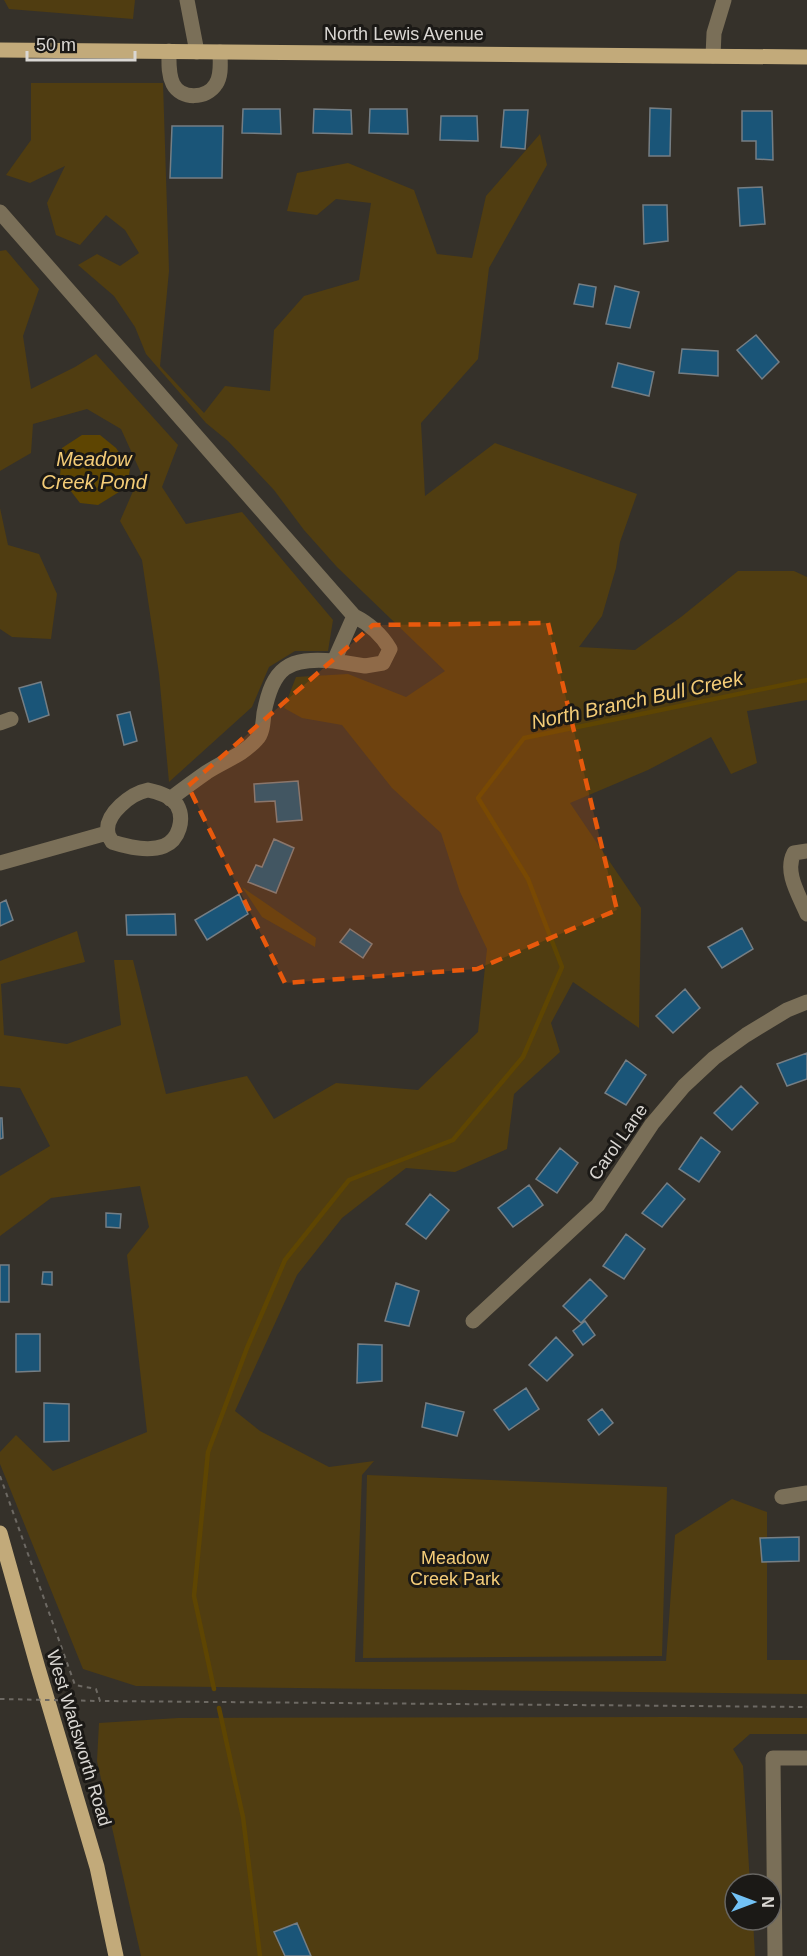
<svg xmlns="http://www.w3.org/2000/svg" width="807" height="1956" font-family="Arial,sans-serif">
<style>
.green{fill:#503d11}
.water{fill:#5e4502}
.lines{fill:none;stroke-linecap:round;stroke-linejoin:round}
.stream{stroke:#5e4502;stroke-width:4.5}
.building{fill:#1a5578;stroke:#757e84;stroke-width:1.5}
.path{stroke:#6d6963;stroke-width:2;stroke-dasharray:4.5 4.5;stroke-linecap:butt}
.minor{stroke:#7a6f58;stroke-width:15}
.major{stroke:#c2aa7a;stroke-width:15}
.path-bridge{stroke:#6d6963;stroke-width:2;stroke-dasharray:4.5 4.5;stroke-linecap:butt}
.marked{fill:#e8590c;fill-opacity:0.2;stroke:#e8590c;stroke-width:4.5;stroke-dasharray:12 8;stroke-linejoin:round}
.labels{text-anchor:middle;stroke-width:6;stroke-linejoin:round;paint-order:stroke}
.street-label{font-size:18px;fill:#dad7d3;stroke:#1b1916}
.park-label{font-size:18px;fill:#f5cd79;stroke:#1b1916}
.water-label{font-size:20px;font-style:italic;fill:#f4cc77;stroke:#1b1916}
</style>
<rect width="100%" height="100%" fill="#35312a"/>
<path class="green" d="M4,0h131l-2,19 -124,-10z
M31,83h132l6,188 -9,95 44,47 21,-27 45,5 4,-61 30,-34 55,-16 12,-77 -35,-4 -19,16 -30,-4 10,-38 51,-10 66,27 23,64 35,4 14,-62 54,-62 7,31 -58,103 -11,91 -57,64 4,73 70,-53 142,51 -17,48 -4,26 -14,48 -23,31 56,3 46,-33 57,-46h56l13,6v123l-60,11 10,52 -26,11 -20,-37 -63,33 -78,33 71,105 -2,120 -66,-46 -22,41 9,29 -46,42 -7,55 -52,23 -49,-4 -64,50 -45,57 -62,136 25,20 69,36 45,-6 -12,14 -7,187 311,-1 9,-126 57,-36 35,13v148h40v34l-671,-8 -53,-17 -83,-205v-12l16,-17 37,36 94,-39 -20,-177 22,-28 -9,-41 -89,12 -51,38v-60l50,-30 -30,-58 -20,-2v-125l77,-30 8,31 -84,22 3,51 63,9 54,-19 -7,-65h19l33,134 81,-18 27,43 62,-36 82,7 60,-58 9,-83 -27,-57 -19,-59 -49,-45 -50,-63 -40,-7 -18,-10 12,-31 52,-3 58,23 39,-26 -108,-104 -33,-37 -30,-40 -46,-49 -22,-18 -60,-69 -11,-27 -21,-31 -36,-31 19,-11 23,12 19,-13 -14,-23 -19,-15 -26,30 -24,-10 -9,-32 18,-37 -35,17 -24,-8 25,-35z
M6,250l33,39 -16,47 8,53 44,-22 21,-13 82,91 -16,42 24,37 56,-12 91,108 -5,31h-33l-26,16 -17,40 -83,75 -10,-108 -17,-114 -22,-39 21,-48 -20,-44 -34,-20 -54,15 -2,29 -31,18v-220z
M0,508l8,37 31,9 18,40 -6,45 -39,-2 -12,-8z
M242,887l74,51 -1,9 -53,-30z
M367,1475l300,12 -5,169 -299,2z
M683,1717l124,1v16h-57l-17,15 10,17 7,118h-15v36h18l2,36h-614l-44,-195 2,-38 79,-5z"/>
<path class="water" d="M82,435h18l16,13 14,21 -3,18 -29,18 -18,-2 -20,-26 2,-29z"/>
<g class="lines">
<path class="stream" d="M214,1689l-20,-93 14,-144 39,-104 38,-88 64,-80 104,-40 70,-83 39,-90 -34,-88 -50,-81 46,-60 283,-58
M219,1708l24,109 17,139"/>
</g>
<path class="building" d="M650,108l21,1 -1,47h-21z
M243,109h37l1,25 -39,-1z
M314,109l37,1 1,24 -39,-1z
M370,109h37l1,25 -39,-1z
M504,110h24l-3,39 -24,-2z
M742,111h30l1,49 -17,-1v-18h-14z
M441,116h36l1,25 -38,-1z
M172,126h51l-1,52h-52z
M762,187l3,37 -25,2 -2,-38z
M643,205h24l1,36 -24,3z
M579,284l17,3 -3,20 -19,-3z
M615,286l24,6 -9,36 -24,-4z
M756,335l23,27 -17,17 -25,-29z
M682,349l36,2v25l-39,-3z
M618,363l36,9 -5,24 -37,-9z
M41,682l8,33 -20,7 -10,-34z
M130,712l7,29 -13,4 -7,-30z
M298,781l4,39 -25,2 -2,-21 -20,1 -1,-18z
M274,839l20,9 -18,45 -28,-11 8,-17 6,2z
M239,894l9,20 -41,26 -12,-20z
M6,900l7,20 -13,6v-23z
M175,914l1,21h-49l-1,-20z
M742,928l11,21 -31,19 -14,-21z
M350,929l22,15 -9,14 -23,-16z
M685,989l15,19 -27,25 -17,-17z
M807,1053v26l-20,7 -10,-22z
M626,1060l20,15 -20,30 -21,-12z
M741,1086l17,17 -26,27 -18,-17z
M0,1118h2l1,20 -3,1z
M701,1137l19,15 -21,30 -20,-13z
M560,1148l18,15 -21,30 -21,-14z
M667,1183l18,16 -23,28 -20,-14z
M529,1185l14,20 -30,22 -15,-19z
M430,1194l19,16 -23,29 -20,-15z
M106,1213l15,1 -1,14 -14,-1z
M626,1234l19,15 -21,30 -21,-13z
M0,1265h9v37h-9z
M43,1272h9v13l-10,-1z
M590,1279l17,17 -26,27 -18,-17z
M396,1283l23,8 -10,35 -24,-5z
M585,1321l10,14 -12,10 -10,-14z
M16,1334h24v37l-24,1z
M556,1337l17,18 -26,26 -18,-16z
M358,1344l24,1v36l-25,2z
M526,1388l13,21 -30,21 -15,-20z
M44,1403l25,1v37l-25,1z
M426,1403l38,9 -7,24 -35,-9z
M602,1409l11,14 -14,12 -11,-15z
M799,1537v24l-37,1 -2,-24z
M297,1923l14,33h-26l-11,-24z"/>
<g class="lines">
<path class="path" d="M0,1476l75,209 21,4 4,12 707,6"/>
<path class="minor" d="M187,0l10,52
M169,51c0,11 -1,23 4,33 8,16 34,15 43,0 6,-9 4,-22 4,-32
M713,56l1,-23 10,-33
M0,212l354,404 -20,45c-46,-4 -61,6 -70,52 -1,8 -1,20 -7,26 -14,16 -33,22 -50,33 -13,9 -25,18 -37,27
M334,661l31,5 18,-3 7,-14c-9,-15 -20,-25 -36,-33
M0,723l11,-4
M148,790c10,2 23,6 29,15 8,14 2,35 -13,41 -16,6 -36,1 -52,-4 -1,-3 -4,-6 -4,-9 -4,-19 24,-40 40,-43z
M807,851l-13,2c-10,19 5,42 13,61
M0,863l107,-30
M473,1321l125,-116 54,-81 32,-38 30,-28 32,-23 41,-25 20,-8
M782,1497l25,-4
M775,1956l-2,-198h34"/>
<path class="major" d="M0,50l807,7
M0,1533l38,135 59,199 19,89"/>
<path class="path-bridge" d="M0,1699l100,2"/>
</g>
<path class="marked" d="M548,623l69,287 -140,59 -192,14 -97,-197 185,-161z"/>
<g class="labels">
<g class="street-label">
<text x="404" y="40">North Lewis Avenue</text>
<text transform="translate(618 1142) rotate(-55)" y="6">Carol Lane</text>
<text transform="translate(79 1738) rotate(73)" y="6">West Wadsworth Road</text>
</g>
<g class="park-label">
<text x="455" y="1564">Meadow<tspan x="455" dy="21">Creek Park</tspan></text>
</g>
<g class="water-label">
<text x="94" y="466">Meadow<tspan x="94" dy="23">Creek Pond</tspan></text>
<text transform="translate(637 700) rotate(-12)" y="7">North Branch Bull Creek</text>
</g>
</g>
<g transform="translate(753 1902) rotate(90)"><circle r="28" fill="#1b1916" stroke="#676562" stroke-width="1.5"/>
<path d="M0-4.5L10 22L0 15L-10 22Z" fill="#72c1f5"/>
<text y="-9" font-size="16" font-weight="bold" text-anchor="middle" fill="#dad7d3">N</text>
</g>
<path d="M27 51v9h108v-9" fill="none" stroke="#dad7d3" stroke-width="3"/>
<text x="36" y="51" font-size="18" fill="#dad7d3" stroke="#1b1916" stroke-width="4.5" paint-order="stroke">50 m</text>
</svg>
